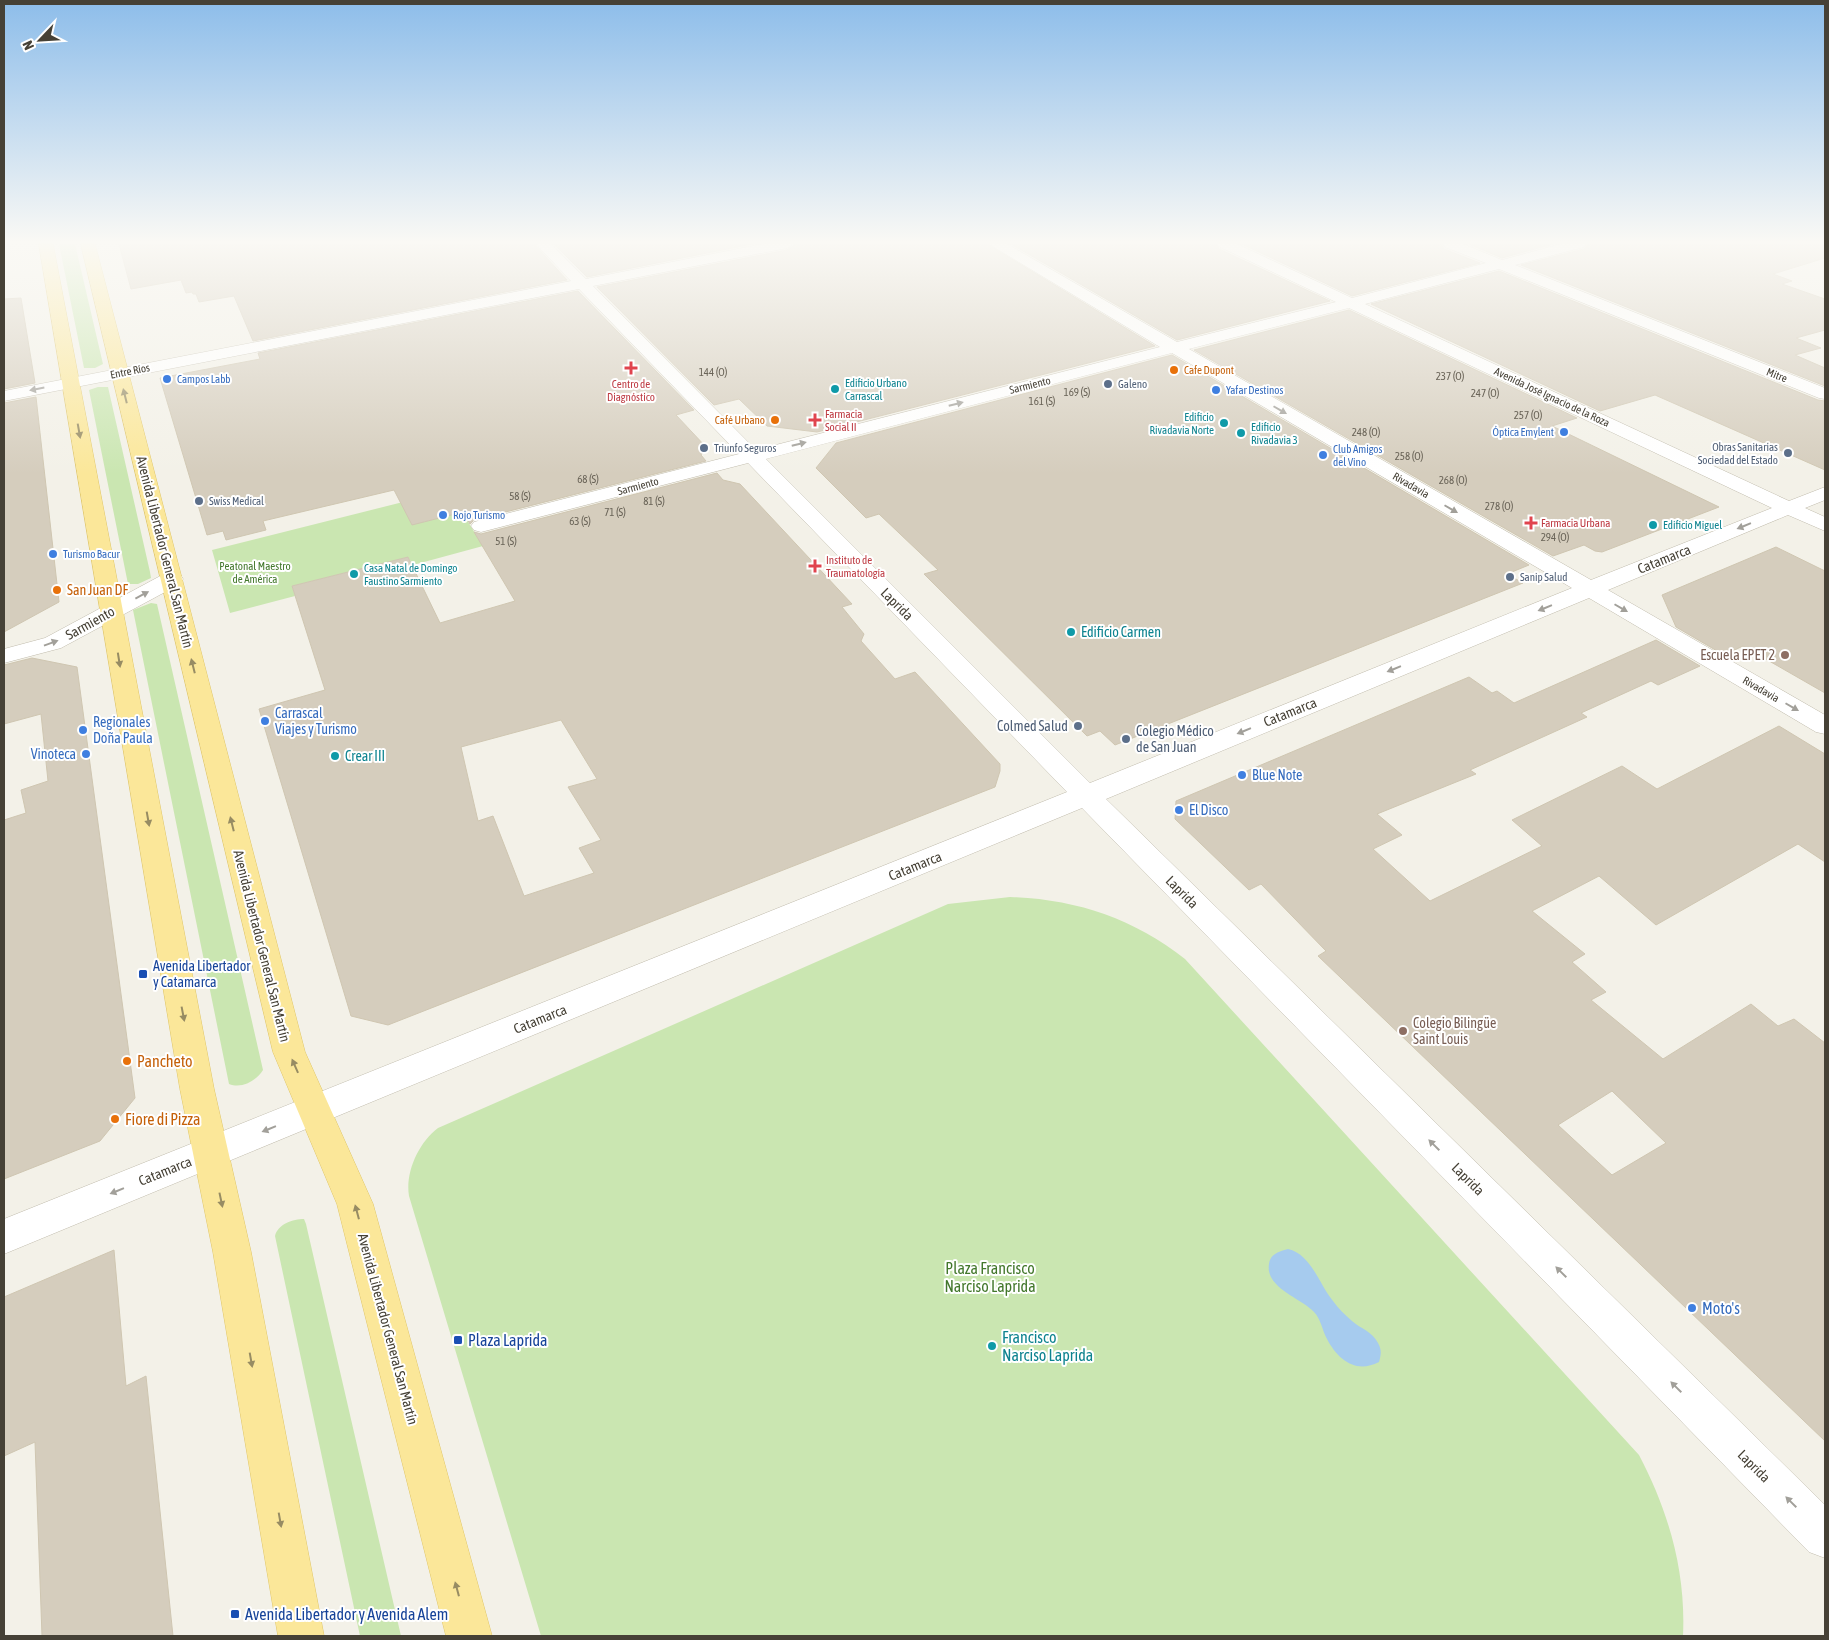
<svg xmlns="http://www.w3.org/2000/svg" width="1829" height="1640" font-family="'Asap Condensed',sans-serif">
<style>
.green{fill:#cae6b1}
.water{fill:#a6cbee}
.building{fill:#d5cdbd;stroke:#cfc6b1;fill-rule:evenodd}
.lines{fill:none;stroke-linecap:round;stroke-linejoin:round}
.minor-casing{stroke:#c1bcad;stroke-width:1}
.primary-casing{stroke:#e0c668;stroke-width:1}
.minor{fill:#fff;fill-rule:evenodd}
.primary{fill:#fbe799;fill-rule:evenodd}
.oneway{fill:#a2a09a}
.oneway2{fill:#978c63}
.health-dot{fill:#e0444e;stroke:#fff;stroke-width:2}
.food-dot{fill:#e8710a;stroke:#fff;stroke-width:2}
.shop-dot{fill:#3f7fe0;stroke:#fff;stroke-width:2}
.service-dot{fill:#5c6f8a;stroke:#fff;stroke-width:2}
.culture-dot{fill:#0f9aa8;stroke:#fff;stroke-width:2}
.education-dot{fill:#8d6e63;stroke:#fff;stroke-width:2}
.transit-dot{fill:#1a4fb4;stroke:#fff;stroke-width:2}
.labels{text-anchor:middle;stroke-width:4;stroke-linejoin:round;paint-order:stroke}
.far-food-label{font-size:11px;fill:#c56008;stroke:#fff;text-anchor:start}
.far-street-label{font-size:11px;fill:#464136;stroke:#fff}
.number-label{font-size:11px;fill:#6a6458}
.far-shop-label{font-size:11px;fill:#366cbe;stroke:#fff;text-anchor:start}
.far-culture-label{font-size:11px;fill:#0d838f;stroke:#fff;text-anchor:start}
.far-health-label{font-size:11px;fill:#be3a42;stroke:#fff;text-anchor:start}
.far-service-label{font-size:11px;fill:#4e5e75;stroke:#fff;text-anchor:start}
.far-park-label{font-size:11px;fill:#42772b;stroke:#fff}
.street-label{font-size:14px;fill:#464136;stroke:#fff}
.food-label{font-size:14px;fill:#c56008;stroke:#fff;text-anchor:start}
.culture-label{font-size:14px;fill:#0d838f;stroke:#fff;text-anchor:start}
.education-label{font-size:14px;fill:#785e54;stroke:#fff;text-anchor:end}
.shop-label{font-size:14px;fill:#366cbe;stroke:#fff;text-anchor:start}
.service-label{font-size:14px;fill:#4e5e75;stroke:#fff;text-anchor:end}
.transit-label{font-size:14px;fill:#164399;stroke:#fff;text-anchor:start}
.near-food-label{font-size:16px;fill:#c56008;stroke:#fff;text-anchor:start}
.near-park-label{font-size:16px;fill:#42772b;stroke:#fff}
.near-shop-label{font-size:16px;fill:#366cbe;stroke:#fff;text-anchor:start}
.near-culture-label{font-size:16px;fill:#0d838f;stroke:#fff;text-anchor:start}
.near-transit-label{font-size:16px;fill:#164399;stroke:#fff;text-anchor:start}
</style>
<rect width="100%" height="100%" fill="#f3f1e8"/>
<path class="green" d="M59,244h16l28,120 -8,4h-11z
M98,387h10l42,185 1,6 -13,6h-10l-39,-194z
M411,500l12,22 39,-10 21,34 -70,19 -5,-8 -116,29 3,10 -65,17 -18,-63z
M151,603l6,1 106,466c-7,11 -21,19 -34,14l-96,-474z
M1010,897c65,2 123,21 175,62l454,496c30,57 47,117 44,181h-1142l-132,-440c-4,-24 10,-54 29,-68l510,-224z
M304,1219l2,5 95,412h-41l-85,-400c3,-12 18,-17 29,-17z"/>
<path class="water" d="M1288,1249c23,5 31,35 45,52 5,7 12,14 19,20 9,8 20,10 26,22 4,7 3,12 1,19 -23,12 -41,-2 -52,-23 -5,-9 -6,-20 -13,-27 -13,-14 -49,-24 -45,-48 1,-10 11,-13 19,-15z"/>
<path class="building" d="M119,244h415l33,36 -314,61 -19,-45 -35,6 -3,-8h-3l-1,-2 -6,1 -5,-13 -50,9z
M554,244h198l-165,33z
M796,244h191l168,102 -338,86 -50,-6 -28,-27 -25,6 -117,-118 190,-37z
M1011,244h205l3,5 111,52 -153,39z
M1242,244h199l3,5 36,14 -128,33z
M1469,244h84l-51,14z
M1588,244h237v14l-52,16 19,7 -10,3 43,15v31l-29,8 25,10 -26,7 30,13v18l-304,-121 63,-16z
M1499,271l319,129 7,1v69l-170,-75 -55,16 -229,-107z
M578,291l116,119 -18,5 30,32 -5,8 5,6 -232,59 -4,4 -7,-12 -51,13 -18,-35 -131,31 3,9 -40,10 -3,-9 -16,4 -47,-157 100,-19 -2,-6z
M21,298l14,85 -31,6v-90z
M1349,310l228,108 -25,8 167,81 -117,45 -7,-1 -11,-6 -31,11 -359,-206z
M1172,355l357,210 -22,9 16,9 -408,162 -15,-14 -13,5 -163,-162 14,-4 -59,-56 -13,4 -50,-50 20,-25z
M36,397l23,205 -55,30v-229z
M717,473l6,7 17,4 112,120 -10,3 22,27 -3,7 34,38 20,-7 85,92v7l-5,16 -607,238 -37,-9 -92,-307 66,-19 -33,-104 116,-29 32,66 75,-22 -41,-69 7,2zM561,720l36,59 -29,8 33,53 -22,8 15,25 -70,23 -31,-80 -15,5 -17,-74z
M1776,547l49,24v122l-82,-47 -19,9 -48,-28 -14,-32z
M1656,640l44,26 -42,19 -7,-4 -70,32 6,4 -117,53 6,4 -99,40 25,21 -29,14 57,52 112,-55 -30,-26 110,-54 35,23 122,-63 46,28v108l-27,-18 -142,81 -57,-49 -67,35 53,43 -13,8 34,30 -15,8 72,59 88,-55 27,22 16,-7 31,24v398l-507,-485 8,-5 -65,-67 -12,6 -74,-71 1,-18 293,-124 23,16 5,-2 17,12zM1612,1091l54,52 -54,32 -54,-50z
M32,658l45,9 58,431 -35,43 -96,38v-359l22,-7 -5,-23 27,-9 -7,-67 -37,10v-59z
M114,1250l12,136 20,-10 27,260h-131l-7,-194 -31,14v-159z"/>
<g class="lines">
<g class="minor-casing">
<path id="minor" d="M536,244h15l35,35 177,-35h31l-7,4 -194,38 163,164 404,-103 -171,-103h18l170,98 159,-40 -116,-55 -2,-3h19l115,54 134,-35 -41,-16 -2,-3h20l39,16 59,-16h25l-2,3 -69,18 310,123v11l-6,-1 -320,-129 -134,35 424,197 36,-14v13l-20,8 20,9v14l-37,-16 -180,75 217,125v19l-9,-2 -227,-134 -483,201 719,706v53l-16,-6 -727,-744 -1078,446v-35l1063,-427 -319,-329 -267,69 -7,-2 -3,-4 3,-4 265,-68 -160,-165 -575,112v-10l567,-110zM1349,308l423,200 -181,72 -402,-231zM1172,353l400,235 -482,195 -324,-324z
M172,572l8,2 3,5 -3,5 -119,64 -57,15v-14l41,-11 119,-64z"/>
</g>
<g class="primary-casing">
<path id="primary" d="M39,244h14l161,845 37,163 73,384h-46l-65,-384 -33,-163z
M81,244h14l210,808 68,152 119,432h-46l-109,-432 -64,-152z"/>
</g>
<use href="#minor" class="minor"/>
<use href="#primary" class="primary"/>
</g>
<defs><path id="oneway-solid" d="M-6-.8H1V-3.2L6.5 0L1 3.2V.8H-6Z" transform="scale(1.25)"/></defs>
<g class="oneway">
<use href="#oneway-solid" transform="translate(37 389) rotate(169)"/>
<use href="#oneway-solid" transform="translate(956 404) rotate(-14)"/>
<use href="#oneway-solid" transform="translate(1280 410) rotate(30)"/>
<use href="#oneway-solid" transform="translate(799 444) rotate(-14)"/>
<use href="#oneway-solid" transform="translate(1451 509) rotate(30)"/>
<use href="#oneway-solid" transform="translate(1744 526) rotate(158)"/>
<use href="#oneway-solid" transform="translate(142 595) rotate(-28)"/>
<use href="#oneway-solid" transform="translate(1545 608) rotate(158)"/>
<use href="#oneway-solid" transform="translate(1621 608) rotate(30)"/>
<use href="#oneway-solid" transform="translate(51 643) rotate(-20)"/>
<use href="#oneway-solid" transform="translate(1394 669) rotate(158)"/>
<use href="#oneway-solid" transform="translate(1792 707) rotate(30)"/>
<use href="#oneway-solid" transform="translate(1244 731) rotate(158)"/>
<use href="#oneway-solid" transform="translate(269 1129) rotate(158)"/>
<use href="#oneway-solid" transform="translate(1434 1145) rotate(-135)"/>
<use href="#oneway-solid" transform="translate(117 1191) rotate(158)"/>
<use href="#oneway-solid" transform="translate(1561 1272) rotate(-135)"/>
<use href="#oneway-solid" transform="translate(1676 1387) rotate(-135)"/>
<use href="#oneway-solid" transform="translate(1791 1502) rotate(-135)"/>
</g>
<g class="oneway2">
<use href="#oneway-solid" transform="translate(125 396) rotate(-104)"/>
<use href="#oneway-solid" transform="translate(79 431) rotate(80)"/>
<use href="#oneway-solid" transform="translate(119 660) rotate(81)"/>
<use href="#oneway-solid" transform="translate(193 666) rotate(-104)"/>
<use href="#oneway-solid" transform="translate(148 819) rotate(80)"/>
<use href="#oneway-solid" transform="translate(232 824) rotate(-104)"/>
<use href="#oneway-solid" transform="translate(183 1014) rotate(79)"/>
<use href="#oneway-solid" transform="translate(295 1066) rotate(-114)"/>
<use href="#oneway-solid" transform="translate(221 1200) rotate(78)"/>
<use href="#oneway-solid" transform="translate(357 1212) rotate(-105)"/>
<use href="#oneway-solid" transform="translate(251 1360) rotate(80)"/>
<use href="#oneway-solid" transform="translate(280 1520) rotate(80)"/>
<use href="#oneway-solid" transform="translate(457 1589) rotate(-105)"/>
</g>
<linearGradient id="sky" x2="0" y2="1"><stop stop-color="#8dbdea"/><stop offset="0.51" stop-color="#faf9f5"/><stop offset="1" stop-color="#faf9f5" stop-opacity="0"/></linearGradient>
<rect width="1829" height="474" fill="url(#sky)"/>
<g class="health-dot">
<path d="M628.5 360.5h5v5h5v5h-5v5h-5v-5h-5v-5h5z"/>
<path d="M812.5 412.5h5v5h5v5h-5v5h-5v-5h-5v-5h5z"/>
<path d="M1528.5 515.5h5v5h5v5h-5v5h-5v-5h-5v-5h5z"/>
<path d="M812.5 558.5h5v5h5v5h-5v5h-5v-5h-5v-5h5z"/>
</g>
<g class="food-dot">
<circle cx="1174" cy="370" r="5"/>
<circle cx="775" cy="420" r="5"/>
<circle cx="57" cy="590" r="5"/>
<circle cx="127" cy="1061" r="5"/>
<circle cx="115" cy="1119" r="5"/>
</g>
<g class="shop-dot">
<circle cx="167" cy="379" r="5"/>
<circle cx="1216" cy="390" r="5"/>
<circle cx="1564" cy="432" r="5"/>
<circle cx="1323" cy="455" r="5"/>
<circle cx="443" cy="515" r="5"/>
<circle cx="53" cy="554" r="5"/>
<circle cx="265" cy="721" r="5"/>
<circle cx="83" cy="730" r="5"/>
<circle cx="86" cy="754" r="5"/>
<circle cx="1242" cy="775" r="5"/>
<circle cx="1179" cy="810" r="5"/>
<circle cx="1692" cy="1308" r="5"/>
</g>
<g class="service-dot">
<circle cx="1108" cy="384" r="5"/>
<circle cx="704" cy="448" r="5"/>
<circle cx="1788" cy="453" r="5"/>
<circle cx="199" cy="501" r="5"/>
<circle cx="1510" cy="577" r="5"/>
<circle cx="1078" cy="726" r="5"/>
<circle cx="1126" cy="739" r="5"/>
</g>
<g class="culture-dot">
<circle cx="835" cy="389" r="5"/>
<circle cx="1224" cy="423" r="5"/>
<circle cx="1241" cy="433" r="5"/>
<circle cx="1653" cy="525" r="5"/>
<circle cx="354" cy="574" r="5"/>
<circle cx="1071" cy="632" r="5"/>
<circle cx="335" cy="756" r="5"/>
<circle cx="992" cy="1346" r="5"/>
</g>
<g class="education-dot">
<circle cx="1785" cy="655" r="5"/>
<circle cx="1403" cy="1031" r="5"/>
</g>
<g class="transit-dot">
<rect x="138" y="969" width="10" height="10" rx="2.5"/>
<rect x="453" y="1335" width="10" height="10" rx="2.5"/>
<rect x="230" y="1609" width="10" height="10" rx="2.5"/>
</g>
<g class="labels">
<g class="far-food-label">
<text x="1184" y="374">Cafe Dupont</text>
<text x="765" y="424" text-anchor="end">Café Urbano</text>
</g>
<g class="far-street-label">
<text transform="translate(130 371) rotate(-11)" y="4">Entre Ríos</text>
<text transform="translate(1777 375) rotate(22)" y="4">Mitre</text>
<text transform="translate(1030 385) rotate(-14)" y="4">Sarmiento</text>
<text transform="translate(1552 397) rotate(25)" y="4">Avenida José Ignacio de la Roza</text>
<text transform="translate(1411 485) rotate(30)" y="4">Rivadavia</text>
<text transform="translate(638 486) rotate(-15)" y="4">Sarmiento</text>
<text transform="translate(1761 689) rotate(30)" y="4">Rivadavia</text>
</g>
<g class="number-label">
<text x="713" y="376">144 (O)</text>
<text x="1450" y="380">237 (O)</text>
<text x="1077" y="396">169 (S)</text>
<text x="1485" y="397">247 (O)</text>
<text x="1042" y="405">161 (S)</text>
<text x="1528" y="419">257 (O)</text>
<text x="1366" y="436">248 (O)</text>
<text x="1409" y="460">258 (O)</text>
<text x="588" y="483">68 (S)</text>
<text x="1453" y="484">268 (O)</text>
<text x="520" y="500">58 (S)</text>
<text x="654" y="505">81 (S)</text>
<text x="1499" y="510">278 (O)</text>
<text x="615" y="516">71 (S)</text>
<text x="580" y="525">63 (S)</text>
<text x="1555" y="541">294 (O)</text>
<text x="506" y="545">51 (S)</text>
</g>
<g class="far-shop-label">
<text x="177" y="383">Campos Labb</text>
<text x="1226" y="394">Yafar Destinos</text>
<text x="1554" y="436" text-anchor="end">Óptica Emylent</text>
<text x="1333" y="453">Club Amigos<tspan x="1333" dy="13">del Vino</tspan></text>
<text x="453" y="519">Rojo Turismo</text>
<text x="63" y="558">Turismo Bacur</text>
</g>
<g class="far-culture-label">
<text x="845" y="387">Edificio Urbano<tspan x="845" dy="13">Carrascal</tspan></text>
<text x="1214" y="421" text-anchor="end">Edificio<tspan x="1214" dy="13">Rivadavia Norte</tspan></text>
<text x="1251" y="431">Edificio<tspan x="1251" dy="13">Rivadavia 3</tspan></text>
<text x="1663" y="529">Edificio Miguel</text>
<text x="364" y="572">Casa Natal de Domingo<tspan x="364" dy="13">Faustino Sarmiento</tspan></text>
</g>
<g class="far-health-label">
<text x="631" y="388" text-anchor="middle">Centro de<tspan x="631" dy="13">Diagnóstico</tspan></text>
<text x="825" y="418">Farmacia<tspan x="825" dy="13">Social II</tspan></text>
<text x="1541" y="527">Farmacia Urbana</text>
<text x="826" y="564">Instituto de<tspan x="826" dy="13">Traumatología</tspan></text>
</g>
<g class="far-service-label">
<text x="1118" y="388">Galeno</text>
<text x="1778" y="451" text-anchor="end">Obras Sanitarias<tspan x="1778" dy="13">Sociedad del Estado</tspan></text>
<text x="714" y="452">Triunfo Seguros</text>
<text x="209" y="505">Swiss Medical</text>
<text x="1520" y="581">Sanip Salud</text>
</g>
<g class="far-park-label">
<text x="255" y="570">Peatonal Maestro<tspan x="255" dy="13">de América</tspan></text>
</g>
<g class="street-label">
<text transform="translate(165 552) rotate(76)" y="5">Avenida Libertador General San Martín</text>
<text transform="translate(1664 559) rotate(-22)" y="5">Catamarca</text>
<text transform="translate(897 604) rotate(45)" y="5">Laprida</text>
<text transform="translate(90 623) rotate(-29)" y="5">Sarmiento</text>
<text transform="translate(1290 712) rotate(-22)" y="5">Catamarca</text>
<text transform="translate(915 866) rotate(-22)" y="5">Catamarca</text>
<text transform="translate(1182 892) rotate(45)" y="5">Laprida</text>
<text transform="translate(262 946) rotate(76)" y="5">Avenida Libertador General San Martín</text>
<text transform="translate(540 1019) rotate(-22)" y="5">Catamarca</text>
<text transform="translate(165 1171) rotate(-22)" y="5">Catamarca</text>
<text transform="translate(1468 1179) rotate(45)" y="5">Laprida</text>
<text transform="translate(388 1329) rotate(75)" y="5">Avenida Libertador General San Martín</text>
<text transform="translate(1754 1466) rotate(45)" y="5">Laprida</text>
</g>
<g class="food-label">
<text x="67" y="595">San Juan DF</text>
</g>
<g class="culture-label">
<text x="1081" y="637">Edificio Carmen</text>
<text x="345" y="761">Crear III</text>
</g>
<g class="education-label">
<text x="1775" y="660">Escuela EPET 2</text>
<text x="1413" y="1028" text-anchor="start">Colegio Bilingüe<tspan x="1413" dy="16">Saint Louis</tspan></text>
</g>
<g class="shop-label">
<text x="275" y="718">Carrascal<tspan x="275" dy="16">Viajes y Turismo</tspan></text>
<text x="93" y="727">Regionales<tspan x="93" dy="16">Doña Paula</tspan></text>
<text x="76" y="759" text-anchor="end">Vinoteca</text>
<text x="1252" y="780">Blue Note</text>
<text x="1189" y="815">El Disco</text>
</g>
<g class="service-label">
<text x="1068" y="731">Colmed Salud</text>
<text x="1136" y="736" text-anchor="start">Colegio Médico<tspan x="1136" dy="16">de San Juan</tspan></text>
</g>
<g class="transit-label">
<text x="153" y="971">Avenida Libertador<tspan x="153" dy="16">y Catamarca</tspan></text>
</g>
<g class="near-food-label">
<text x="137" y="1067">Pancheto</text>
<text x="125" y="1125">Fiore di Pizza</text>
</g>
<g class="near-park-label">
<text x="990" y="1274">Plaza Francisco<tspan x="990" dy="18">Narciso Laprida</tspan></text>
</g>
<g class="near-shop-label">
<text x="1702" y="1314">Moto's</text>
</g>
<g class="near-culture-label">
<text x="1002" y="1343">Francisco<tspan x="1002" dy="18">Narciso Laprida</tspan></text>
</g>
<g class="near-transit-label">
<text x="468" y="1346">Plaza Laprida</text>
<text x="245" y="1620">Avenida Libertador y Avenida Alem</text>
</g>
</g>
<rect width="1829" height="1640" fill="none" stroke="#464136" stroke-width="10"/>
<g transform="translate(40 40) rotate(245)" stroke="#ffffff" stroke-width="4" paint-order="stroke">
<path d="M0-4L9 19L0 12L-9 19Z" fill="#464136"/>
<text y="-8" font-size="14" font-weight="bold" text-anchor="middle" fill="#464136">N</text>
</g>
</svg>
